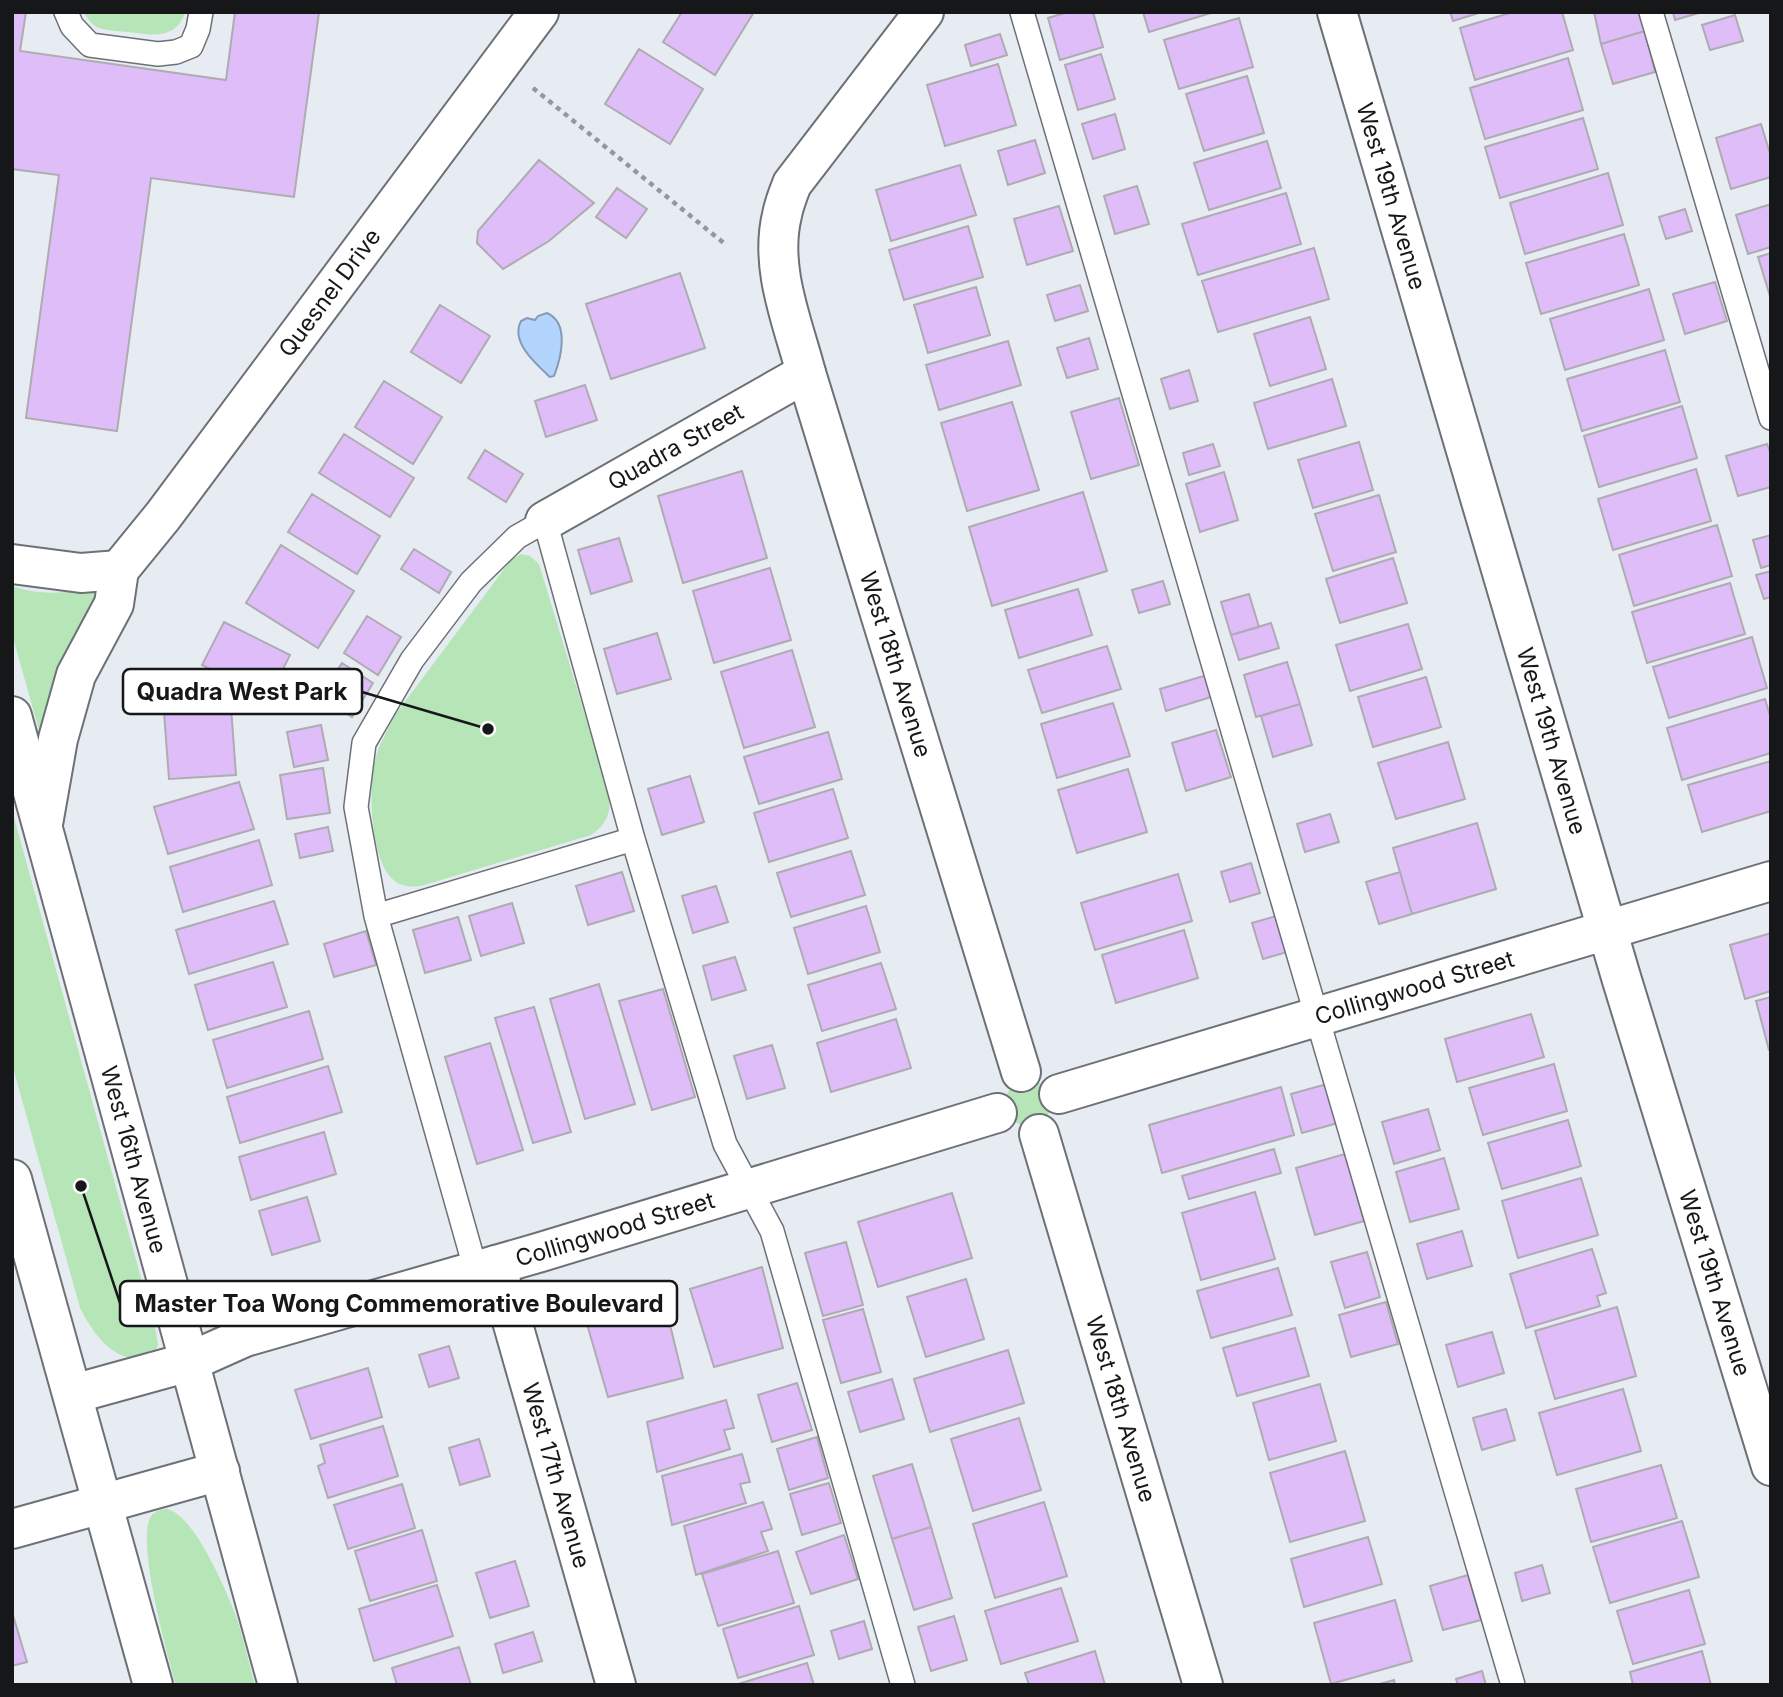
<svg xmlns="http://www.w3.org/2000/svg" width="1783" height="1697" font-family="Inter,sans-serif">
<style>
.green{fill:#b6e5b7}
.water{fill:#b2d4fd;stroke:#839bb9;stroke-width:2}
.building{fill:#dfbdf9;stroke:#afabb2;stroke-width:2}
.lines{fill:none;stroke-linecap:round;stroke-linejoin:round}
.service-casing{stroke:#6d7177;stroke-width:26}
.minor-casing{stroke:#6d7177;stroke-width:42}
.tertiary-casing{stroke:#6d7177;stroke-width:42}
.secondary-casing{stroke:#6d7177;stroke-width:42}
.path{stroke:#94979c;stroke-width:4.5;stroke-dasharray:5 5;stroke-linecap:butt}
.service{stroke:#fff;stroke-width:23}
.minor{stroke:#fff;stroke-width:38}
.tertiary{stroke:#fff;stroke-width:38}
.secondary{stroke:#fff;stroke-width:38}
.labels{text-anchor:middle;stroke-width:7;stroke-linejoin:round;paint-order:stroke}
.street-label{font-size:23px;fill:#161719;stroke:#fff}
.leader{fill:none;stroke:#161719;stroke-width:2.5}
.callout-dot{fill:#161719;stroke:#fff;stroke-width:2.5}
.callout{fill:#fff;stroke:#161719;stroke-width:2.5}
.callout-label{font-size:24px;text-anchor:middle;font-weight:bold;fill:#161719}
</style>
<rect width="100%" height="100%" fill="#e7ecf2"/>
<path class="green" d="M83,12h102c-8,28 -34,23 -57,20 -9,-1 -20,-1 -29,-4 -7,-3 -11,-9 -16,-16z
M521,554l9,2 9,8 71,233c0,18 -4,28 -19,38l-170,51c-9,1 -19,1 -26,-5 -25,-17 -27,-93 -20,-121 4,-16 13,-30 20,-45l116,-155z
M12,586c29,10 54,7 84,2l5,5 -61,141 -28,-100z
M12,810l144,522 2,13 -4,11c-37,12 -59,-19 -74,-48l-68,-244z
M1005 1103a23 23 0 1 1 46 0a23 23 0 1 1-46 0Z
M167,1509c27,6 57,77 67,102 9,23 14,50 21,74h-79c-8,-28 -42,-149 -24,-170 4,-4 10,-6 15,-6z"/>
<path class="water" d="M547,313c23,10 14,45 7,63l-4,1c-14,-13 -40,-35 -29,-56l6,-3 8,2 3,-4z"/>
<path class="building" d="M12,12h14l-6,39 206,29 9,-68h84l-25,185 -143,-19 -34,253 -91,-13 33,-243 -47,-6z
M682,12h72l-39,63 -52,-33z
M1068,12h25l10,35 -43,13 -12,-42z
M1143,12h71l-65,20z
M1450,12h32l-29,9z
M1513,12h49l11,38 -98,30 -15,-52z
M1594,12h46l5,19 -44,13z
M1673,12h29l-27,8z
M1735,15l8,26 -33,9 -8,-25z
M1239,18l14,49 -74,22 -15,-49z
M1645,31l10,41 -42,12 -12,-40z
M1000,34l7,21 -36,11 -6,-21z
M639,49l64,40 -33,55 -65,-40z
M1101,54l14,45 -37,11 -13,-45z
M1568,58l15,52 -98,29 -15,-51z
M998,64l18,61 -71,21 -18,-61z
M1247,76l17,57 -60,18 -18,-57z
M1115,114l10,35 -32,10 -11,-35z
M1583,118l15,51 -98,29 -15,-51z
M1761,124l10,33v20l-40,12 -15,-51z
M1035,140l10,33 -37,12 -10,-34z
M1267,141l14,47 -72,22 -15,-47z
M539,160l55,43 -45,38 -46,28 -26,-26 1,-12z
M960,165l16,50 -85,26 -15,-51z
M1608,173l15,52 -98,29 -15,-51z
M1137,186l12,38 -34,10 -11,-38z
M617,188l30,21 -21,29 -30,-21z
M1286,193l15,51 -103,31 -16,-51z
M1771,204v43l-23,7 -12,-39z
M1059,206l14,45 -46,14 -13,-46z
M1685,209l7,22 -26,8 -7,-22z
M968,226l15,51 -79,23 -15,-50z
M1624,234l15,51 -98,29 -15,-51z
M1314,248l15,51 -111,33 -16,-51z
M1771,253v42l-1,1 -12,-39z
M680,273l25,75 -94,31 -25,-75z
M1715,282l12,39 -42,13 -12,-40z
M1080,285l8,26 -33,10 -8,-26z
M976,287l14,48 -62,18 -14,-48z
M1649,289l15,51 -99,30 -15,-51z
M440,305l50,31 -29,47 -50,-31z
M1310,317l16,52 -56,17 -16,-52z
M1089,338l9,31 -31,9 -10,-30z
M1008,341l13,44 -82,25 -13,-45z
M1665,350l15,52 -98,29 -15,-52z
M1189,370l9,31 -28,8 -9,-30z
M1332,379l14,47 -78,23 -14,-46z
M384,381l58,36 -29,47 -58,-37z
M585,385l12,35 -51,17 -11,-36z
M1119,398l20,67 -48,14 -20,-67z
M1012,402l27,88 -72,21 -26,-88z
M1682,406l15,52 -98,29 -15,-51z
M344,434l70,44 -24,39 -71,-44z
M1359,442l14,48 -60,18 -15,-48z
M1213,444l7,22 -31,9 -6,-22z
M1767,444l4,11v32l-33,9 -12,-40z
M485,450l38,24 -17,28 -38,-24z
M1696,469l15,52 -98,29 -15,-51z
M742,471l25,87 -84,25 -25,-87z
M1224,472l14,48 -38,12 -14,-48z
M1083,492l24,79 -115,35 -23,-79z
M312,494l68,42 -23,38 -69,-42z
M1379,495l17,57 -63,19 -18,-57z
M1717,525l15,51 -98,30 -15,-51z
M1771,535v30l-10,3 -8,-28z
M619,538l13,43 -41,13 -13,-44z
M281,545l73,46 -36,57 -72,-45z
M414,549l37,23 -12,21 -38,-24z
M1393,558l14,45 -67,20 -14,-44z
M770,568l21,72 -77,23 -21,-72z
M1771,571v26l-7,2 -8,-24z
M1163,581l7,23 -31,9 -7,-23z
M1730,583l15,51 -98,29 -15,-51z
M1078,589l14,46 -73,23 -14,-48z
M1249,594l10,33 -28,8 -10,-33z
M367,616l34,21 -23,38 -34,-22z
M224,622l66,33 -22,44 -66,-34z
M1271,623l8,25 -40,12 -8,-25z
M1408,624l14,45 -72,22 -14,-46z
M657,633l14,46 -54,15 -13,-45z
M1752,637l15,51 -98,30 -16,-51z
M1107,646l14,43 -79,24 -14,-43z
M792,650l23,77 -71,21 -23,-76z
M1287,662l13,42 -44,13 -12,-42z
M342,663l31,20 -21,34 -31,-20z
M1207,675l7,21 -48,15 -6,-22z
M1426,677l15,50 -68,20 -15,-50z
M1765,699l6,20v34l-89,27 -15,-52z
M1113,703l17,53 -73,22 -16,-54z
M1300,704l12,41 -39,12 -12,-41z
M231,707l5,68 -67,4 -5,-67z
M321,725l7,35 -34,7 -7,-35z
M1216,730l15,47 -45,14 -14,-48z
M828,732l14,47 -83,25 -15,-47z
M1448,742l17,57 -69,20 -18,-56z
M1771,761v50l-69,21 -14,-47z
M323,768l7,45 -43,6 -7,-44z
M1128,769l19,63 -70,21 -19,-63z
M690,776l14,46 -42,13 -14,-46z
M239,782l15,47 -86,25 -14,-47z
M833,789l15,49 -79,24 -15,-49z
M1330,814l9,28 -34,10 -8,-28z
M1477,823l19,66 -84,25 -19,-66z
M328,827l5,24 -33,7 -5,-24z
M259,840l13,45 -89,27 -13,-45z
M851,851l14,44 -74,22 -14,-44z
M1251,863l9,30 -30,9 -9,-30z
M622,872l12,39 -46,14 -12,-39z
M1400,872l12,42 -33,10 -13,-42z
M1178,874l14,47 -97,29 -14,-47z
M716,886l12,36 -35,11 -11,-37z
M274,901l14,43 -99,30 -13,-44z
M512,903l12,40 -43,13 -12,-40z
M866,906l14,46 -72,22 -14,-46z
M1276,916l11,36 -24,7 -11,-36z
M458,917l13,43 -46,13 -12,-43z
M1184,930l14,48 -82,25 -14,-48z
M366,931l10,34 -42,12 -10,-33z
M1771,933v58l-26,8 -15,-54z
M735,957l11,33 -34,10 -9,-34z
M273,962l14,45 -79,23 -13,-45z
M881,963l15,46 -74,22 -14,-46z
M599,984l36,120 -50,15 -35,-120z
M663,989l32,108 -43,13 -33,-109z
M1771,997v53h-2l-13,-49z
M534,1007l37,125 -38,11 -38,-125z
M309,1011l14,48 -96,29 -14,-48z
M1531,1014l13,43 -87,25 -12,-43z
M896,1019l15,49 -80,24 -14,-49z
M490,1043l33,107 -46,14 -32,-107z
M772,1045l13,43 -38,11 -13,-43z
M1554,1064l13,47 -84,24 -14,-47z
M328,1066l14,46 -102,31 -13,-46z
M1327,1084l11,39 -36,10 -11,-39z
M1281,1087l13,48 -132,38 -13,-48z
M1428,1109l12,41 -46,14 -12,-42z
M1568,1120l13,46 -79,23 -14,-46z
M324,1132l12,42 -85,26 -12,-43z
M1274,1149l7,24 -92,26 -7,-23z
M1345,1154l19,67 -49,14 -19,-67z
M1444,1158l15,51 -49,13 -14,-50z
M1581,1178l17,57 -80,23 -16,-57z
M1255,1192l20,67 -74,21 -19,-67z
M952,1193l20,65 -94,29 -20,-65z
M307,1197l13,44 -48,14 -13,-44z
M1462,1231l10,35 -45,13 -10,-35z
M846,1242l17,63 -40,11 -18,-63z
M1592,1249l14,44 -9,3 3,10 -74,22 -16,-54z
M1367,1252l13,45 -35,11 -14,-46z
M762,1267l21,81 -69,19 -24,-78z
M1278,1268l14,47 -81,23 -14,-47z
M966,1279l18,60 -58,18 -19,-60z
M663,1296l20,82 -75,19 -23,-80z
M1386,1302l12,42 -47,13 -12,-42z
M1617,1307l19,69 -81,23 -20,-68z
M863,1309l18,63 -40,11 -18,-63z
M1295,1328l14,48 -72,20 -14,-48z
M1492,1332l12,41 -46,14 -12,-42z
M449,1346l10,32 -30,9 -10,-32z
M1008,1350l16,53 -94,29 -16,-53z
M368,1368l14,49 -71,22 -16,-49z
M892,1379l12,40 -44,13 -12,-40z
M797,1383l15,47 -40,12 -14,-47z
M1320,1384l16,57 -67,19 -16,-57z
M1623,1389l18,62 -84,24 -18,-62z
M726,1400l8,28 -10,2 6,19 -73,23 -10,-50z
M1506,1409l9,31 -33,10 -9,-32z
M1019,1418l22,72 -68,21 -22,-72z
M383,1426l15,50 -70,22 -10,-32 7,-3 -5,-18z
M817,1437l11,41 -39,12 -12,-41z
M479,1439l11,37 -30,9 -11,-37z
M1345,1451l20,70 -75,21 -20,-69z
M742,1454l8,28 -10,2 6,19 -74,22 -10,-49z
M912,1464l19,63 -39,12 -19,-63z
M1661,1465l16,53 -86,24 -15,-53z
M829,1483l12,40 -39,12 -12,-41z
M402,1484l13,44 -67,21 -14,-44z
M763,1502l9,27 -11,3 7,19 -72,24 -12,-49z
M1044,1502l23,74 -72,22 -22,-74z
M1682,1521l17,56 -89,26 -17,-56z
M931,1527l21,71 -38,12 -22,-71z
M422,1530l15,51 -67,20 -15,-50z
M844,1535l14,44 -47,15 -15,-42z
M1368,1537l14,47 -78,23 -13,-48z
M778,1551l16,52 -76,23 -16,-52z
M515,1561l14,45 -39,12 -14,-45z
M1542,1565l8,28 -28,8 -7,-28z
M1468,1575l13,45 -38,10 -13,-44z
M437,1585l16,51 -79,25 -15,-52z
M1061,1588l17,53 -77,23 -16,-53z
M1689,1590l16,54 -72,20 -16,-53z
M1395,1600l17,61 -81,23 -17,-61z
M799,1606l15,49 -76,23 -15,-49z
M12,1612l15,50 -15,4z
M954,1616l13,44 -36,11 -13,-44z
M864,1621l8,28 -33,10 -8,-28z
M533,1632l9,29 -39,12 -8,-29z
M459,1647l12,38h-74l-5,-17z
M1095,1651l10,34h-76l-4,-12z
M1702,1651l9,34h-78l-3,-13z
M807,1663l7,22h-76v-1z
M1482,1671l4,14h-28l-2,-6z
M1394,1680l1,5h-19z"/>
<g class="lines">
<g class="service-casing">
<path id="service" d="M66,12l6,14 18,19 68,9 18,-2 15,-6 7,-17 3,-17
M1022,12l491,1673
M1651,12l120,406
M376,916l257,-77
M476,1271l-100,-355 -20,-109 8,-64 48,-83 59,-78 46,-45 28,-16 88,318 92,305 47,87 131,454"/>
</g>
<g class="minor-casing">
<g id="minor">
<path id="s1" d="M924,12l-132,172c-4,10 -8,20 -10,31 -13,53 11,108 24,158l215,699"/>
<path id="s2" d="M1337,12l284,965 150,489"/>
<path id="s3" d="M545,521l261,-148"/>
<path id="s4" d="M1059,1094l712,-213"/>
<path id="s5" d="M1039,1134l164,551"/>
<path id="s6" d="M496,1265l120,420"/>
<path id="s7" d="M73,1394l116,-32 56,-25 296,-85 456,-139"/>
<path d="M12,1529l208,-58"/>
</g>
</g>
<g class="tertiary-casing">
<g id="tertiary">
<path d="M12,564l69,9 38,-3"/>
<path id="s8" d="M43,824l15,-85 18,-64 38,-71 5,-34 44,-54 376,-504"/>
</g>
</g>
<g class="secondary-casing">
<g id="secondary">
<path id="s9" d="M12,716l266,969"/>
<path d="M12,1179l141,506"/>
</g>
</g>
<path class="path" d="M533,88l192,156"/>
<use href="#service" class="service"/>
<use href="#minor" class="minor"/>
<use href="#tertiary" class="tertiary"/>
<use href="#secondary" class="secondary"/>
</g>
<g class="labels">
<g class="street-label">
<text dy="8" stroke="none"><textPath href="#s2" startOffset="192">West 19th Avenue</textPath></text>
<text dy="8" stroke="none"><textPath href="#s8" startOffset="616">Quesnel Drive</textPath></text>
<text dy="8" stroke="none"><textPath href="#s3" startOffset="150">Quadra Street</textPath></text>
<text dy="8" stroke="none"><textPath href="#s1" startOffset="716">West 18th Avenue</textPath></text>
<text dy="8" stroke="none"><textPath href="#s2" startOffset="760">West 19th Avenue</textPath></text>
<text dy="8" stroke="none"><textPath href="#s4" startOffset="371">Collingwood Street</textPath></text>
<text dy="8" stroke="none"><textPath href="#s9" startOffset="460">West 16th Avenue</textPath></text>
<text dy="8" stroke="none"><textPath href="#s7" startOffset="567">Collingwood Street</textPath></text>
<text dy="8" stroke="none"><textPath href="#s2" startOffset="1326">West 19th Avenue</textPath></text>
<text dy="8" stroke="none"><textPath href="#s5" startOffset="287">West 18th Avenue</textPath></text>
<text dy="8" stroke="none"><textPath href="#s6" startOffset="219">West 17th Avenue</textPath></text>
</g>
</g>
<path class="leader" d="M488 729L362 692M81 1186L120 1303"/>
<g class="callout-dot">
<circle cx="488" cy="729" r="7"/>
<circle cx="81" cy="1186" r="7"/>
</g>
<g class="callout">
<rect x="123" y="669" width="239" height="45" rx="7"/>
<rect x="120" y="1281" width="557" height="45" rx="7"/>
</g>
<g class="callout-label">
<text x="242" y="700">Quadra West Park</text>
<text x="399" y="1312">Master Toa Wong Commemorative Boulevard</text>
</g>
<rect width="1783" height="1697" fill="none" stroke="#161719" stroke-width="28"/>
</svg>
